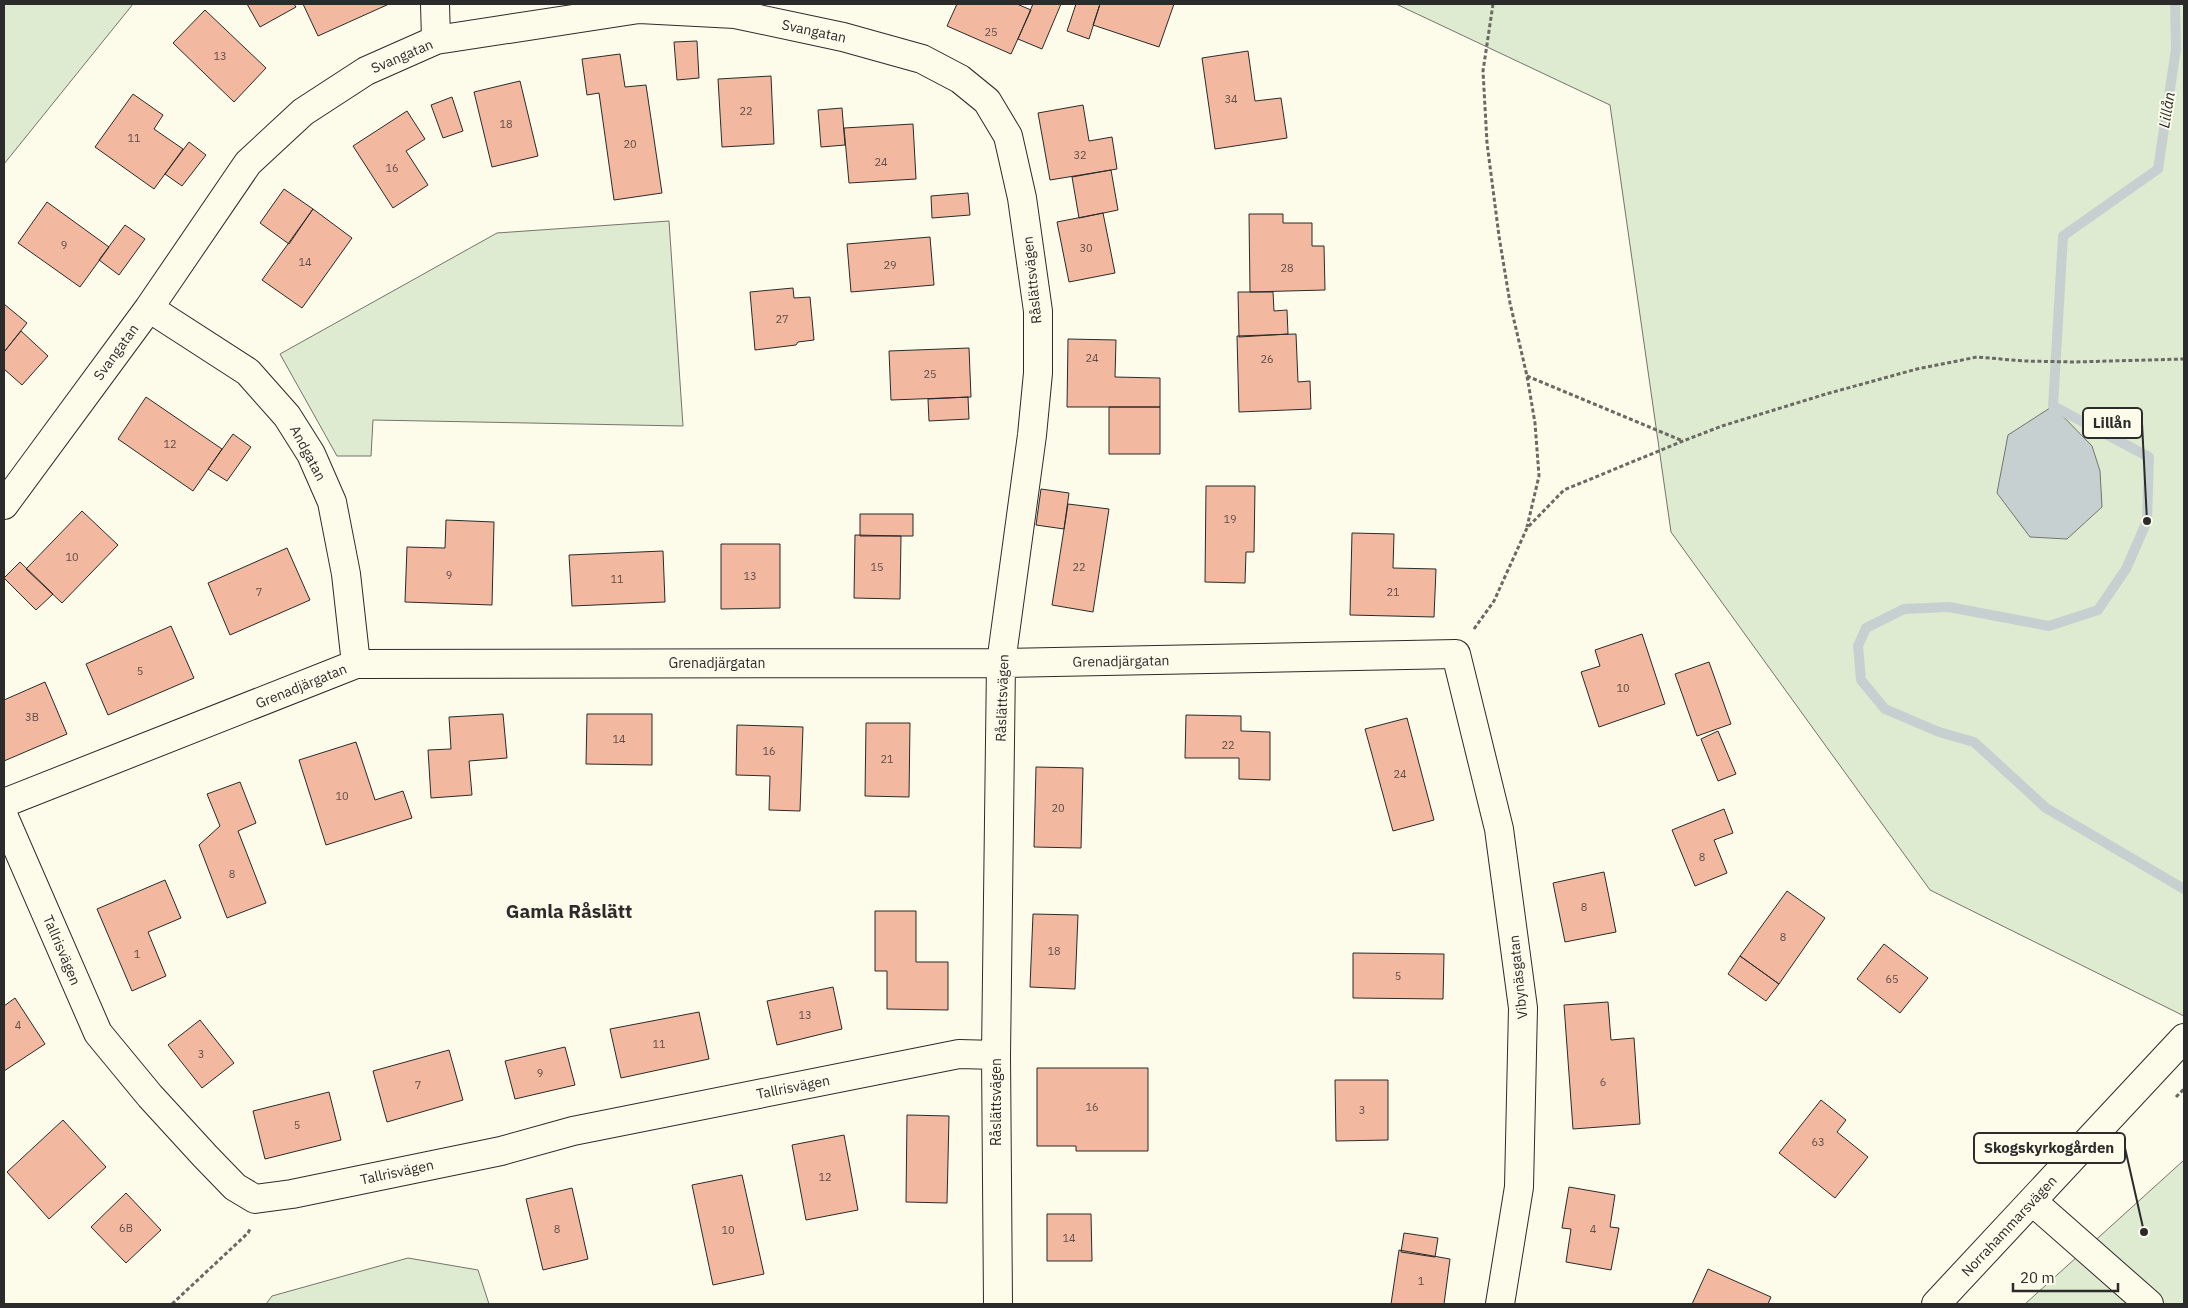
<svg xmlns="http://www.w3.org/2000/svg" width="2188" height="1308" font-family="'IBM Plex Sans',sans-serif">
<style>
.green{fill:#deebd1;stroke:#74746e}
.water{fill:#c7d0d0;stroke:#74746e}
.lines{fill:none;stroke-linecap:round;stroke-linejoin:round}
.stream{stroke:#c7d0d0;stroke-width:10}
.building{fill:#f2b8a0;stroke:#2b2b2b}
.minor-casing{stroke:#2b2b2b;stroke-width:30}
.path{stroke:#6a6964;stroke-width:3;stroke-dasharray:4 2.5;stroke-linecap:butt}
.minor{stroke:#fdfbea;stroke-width:28}
.labels{text-anchor:middle;stroke-width:4;stroke-linejoin:round;paint-order:stroke}
.number-label{font-size:11px;fill:#5d4e48}
.street-label{font-size:14px;fill:#2b2b2b;stroke:#fdfbea}
.water-label{font-size:15px;font-style:italic;fill:#2b2b2b;stroke:#fdfbea}
.district-label{font-size:19px;font-weight:bold;fill:#2b2b2b;stroke:#fdfbea}
.leader{fill:none;stroke:#2b2b2b;stroke-width:2}
.callout-dot{fill:#2b2b2b;stroke:#fdfbea;stroke-width:2}
.callout{fill:#fdfbea;stroke:#2b2b2b;stroke-width:2}
.callout-label{font-size:15px;text-anchor:middle;font-weight:bold;fill:#2b2b2b}
</style>
<rect width="100%" height="100%" fill="#fdfbea"/>
<path class="green" d="M4,4h129l-129,160z
M1396,4h788v1012l-254,-126 -259,-358 -61,-427z
M669,221l14,205 -310,-6 -2,36h-34l-57,-102 217,-121z
M2184,1160v144h-159z
M408,1258l70,12 11,34h-223l6,-8z"/>
<path class="water" d="M2053,406l39,40 8,25 2,36 -35,32 -37,-2 -33,-44 11,-58z"/>
<g class="lines">
<path class="stream" d="M2175,4l1,45 -18,120 -95,67 -10,170 96,51 -2,64 -21,48 -28,41 -49,16 -100,-19 -45,2 -38,19 -8,18 3,34 24,29 54,23 35,10 72,66 138,81"/>
</g>
<path class="building" d="M247,4h47l2,3 -36,20z
M303,4h86l-71,32z
M957,4h60l14,6 -20,44 -64,-28z
M1033,4h28l-19,45 -24,-10z
M1076,4h24l-11,35 -22,-8z
M1100,4h74l-15,43 -66,-22z
M205,10l61,58 -32,34 -61,-59z
M697,41l2,37 -22,2 -3,-38z
M1248,51l7,50 26,-3 6,40 -72,11 -13,-91z
M620,54l5,33 21,-2 16,108 -48,7 -15,-107 -12,2 -5,-36z
M771,76l3,68 -52,3 -4,-68z
M520,81l18,75 -46,11 -18,-75z
M133,94l30,21 -9,14 29,20 -29,40 -59,-42z
M452,97l11,34 -20,7 -12,-33z
M1083,105l6,36 23,-4 5,32 -67,11 -12,-67z
M842,108l3,37 -24,2 -3,-37z
M407,111l18,28 -19,12 22,34 -35,23 -40,-62z
M913,124l3,55 -67,4 -5,-55z
M189,142l17,13 -24,31 -17,-12z
M1111,170l7,40 -39,8 -7,-41z
M284,189l29,20 -24,35 -29,-21z
M968,193l2,22 -38,3 -1,-22z
M47,202l62,45 -29,40 -62,-44z
M313,209l39,29 -50,70 -40,-28z
M1103,213l12,60 -46,9 -12,-60z
M1249,214h34v9h29v23h12l1,44 -75,2z
M125,225l20,14 -26,36 -20,-15z
M930,237l4,48 -83,7 -4,-48z
M793,288l1,10 16,-1 4,43 -16,2 -2,3 -41,5 -5,-58z
M1238,292h35l1,19 13,-1 1,24 -49,3z
M4,304l23,19 -23,29z
M21,331l27,25 -26,29 -18,-16v-17z
M1296,334l2,48 12,-1 1,28 -72,3 -2,-76z
M1068,339l48,1 -1,37 45,1v29h-93z
M969,348l2,49 -80,3 -2,-49z
M146,397l76,52 -29,42 -75,-52z
M968,397l1,22 -40,2 -1,-22z
M1109,407h51v47h-51z
M233,434l18,13 -24,34 -19,-12z
M1206,486h49l-1,66h-8l-1,31 -40,-1z
M1041,489l28,4 -5,36 -28,-4z
M1068,504l41,5 -16,103 -41,-7z
M82,511l36,34 -56,58 -36,-34z
M860,514h53v22h-53z
M446,520l48,2 -2,83 -87,-3 2,-55 38,1z
M1352,533l42,1 -1,34 43,1 -2,48 -84,-2z
M855,535l46,1 -1,63 -46,-1z
M721,544h59v64l-59,1z
M287,548l23,52 -80,35 -22,-52z
M663,551l2,51 -93,4 -3,-51z
M20,562l33,32 -17,16 -32,-32z
M171,626l23,52 -86,37 -22,-51z
M1642,634l23,70 -66,23 -18,-55 19,-6 -5,-16z
M1709,662l22,62 -34,12 -22,-62z
M45,682l22,52 -63,27v-61z
M503,714l4,44 -38,3 3,34 -41,3 -3,-48 23,-1 -2,-32z
M587,714h65v51l-66,-1z
M1186,715l55,1v15l29,1v48l-31,-1v-21h-54z
M1407,718l27,102 -41,11 -28,-102z
M866,723h44l-1,74 -44,-1z
M737,725l66,2 -3,84 -31,-1 1,-34 -34,-1z
M1718,731l18,43 -18,7 -17,-42z
M356,742l19,58 28,-9 9,27 -86,27 -27,-85z
M1036,767l47,1 -2,80 -47,-1z
M240,782l16,41 -18,8 28,72 -39,15 -28,-73 21,-19 -13,-32z
M1724,809l9,24 -19,7 13,33 -32,13 -23,-56z
M1604,872l12,60 -51,10 -12,-59z
M165,880l16,38 -33,14 18,44 -34,15 -35,-82z
M1787,891l38,27 -46,66 -39,-28z
M875,911h41v51h32v48l-61,-1v-38h-12z
M1033,914l45,1 -3,74 -45,-2z
M1884,944l44,34 -28,35 -43,-34z
M1353,953l91,1 -1,45 -90,-1z
M1740,956l39,28 -13,17 -38,-27z
M833,987l9,42 -65,16 -10,-44z
M15,998l30,46 -41,27v-65z
M1608,1002l3,38 23,-2 6,86 -67,5 -9,-124z
M699,1012l10,47 -88,19 -11,-49z
M200,1020l34,43 -32,25 -34,-43z
M565,1047l10,38 -60,14 -10,-38z
M449,1050l14,50 -76,22 -14,-51z
M1037,1068h111v83h-72v-5h-39z
M1335,1080h53v60l-52,1z
M329,1092l12,48 -76,19 -12,-48z
M1821,1100l25,20 -9,12 31,25 -33,41 -56,-45z
M907,1115l42,1 -2,87 -41,-1z
M63,1120l43,47 -57,52 -42,-47z
M844,1135l14,75 -52,10 -14,-75z
M742,1175l22,99 -51,11 -21,-100z
M1569,1187l46,8 -5,32 9,1 -8,42 -45,-8 5,-33 -9,-1z
M572,1188l16,71 -45,11 -17,-71z
M126,1193l35,37 -35,33 -35,-36z
M1047,1214h44l1,47h-45z
M1404,1233l34,5 -3,19 -34,-5z
M1399,1250l51,9 -6,45h-53z
M1708,1269l63,28 -3,7h-76z"/>
<g class="lines">
<g class="minor-casing">
<path id="minor" d="M435,4l1,36
M149,308l99,64 39,44 24,38 21,48 14,72 10,90
M4,505l145,-197 99,-145 55,-51 63,-41 70,-31 203,-31 96,5 108,23 79,22 38,20 27,22 21,35 14,62 16,113v62l-6,62 -31,228 -5,392 2,249
M4,803l352,-139 645,-1 455,-9 43,175 24,179 -4,179 -19,117
M4,817l94,216 52,63 55,60 30,31 20,12 37,-5 209,-43 72,-20 386,-77 37,1
M2032,1201l117,103
M1936,1304l248,-266"/>
</g>
<path class="path" d="M1493,4l-10,67 4,72 12,93 11,67 17,73 8,47 4,53 -12,51
M1527,376l156,65
M1474,629l20,-28 33,-73 37,-38 119,-49 39,-15 104,-32 91,-25 60,-12 47,4 50,1 110,-3
M2176,1097l8,-8
M172,1304l76,-71 2,-4"/>
<use href="#minor" class="minor"/>
</g>
<g class="labels">
<g class="number-label">
<text x="991" y="36">25</text>
<text x="220" y="60">13</text>
<text x="1231" y="103">34</text>
<text x="746" y="115">22</text>
<text x="506" y="128">18</text>
<text x="134" y="142">11</text>
<text x="630" y="148">20</text>
<text x="1080" y="159">32</text>
<text x="881" y="166">24</text>
<text x="392" y="172">16</text>
<text x="64" y="249">9</text>
<text x="1086" y="252">30</text>
<text x="305" y="266">14</text>
<text x="890" y="269">29</text>
<text x="1287" y="272">28</text>
<text x="782" y="323">27</text>
<text x="1092" y="362">24</text>
<text x="1267" y="363">26</text>
<text x="930" y="378">25</text>
<text x="170" y="448">12</text>
<text x="1230" y="523">19</text>
<text x="72" y="561">10</text>
<text x="877" y="571">15</text>
<text x="1079" y="571">22</text>
<text x="449" y="579">9</text>
<text x="750" y="580">13</text>
<text x="617" y="583">11</text>
<text x="259" y="596">7</text>
<text x="1393" y="596">21</text>
<text x="140" y="675">5</text>
<text x="1623" y="692">10</text>
<text x="32" y="721">3B</text>
<text x="619" y="743">14</text>
<text x="1228" y="749">22</text>
<text x="769" y="755">16</text>
<text x="887" y="763">21</text>
<text x="1400" y="778">24</text>
<text x="342" y="800">10</text>
<text x="1058" y="812">20</text>
<text x="1702" y="861">8</text>
<text x="232" y="878">8</text>
<text x="1584" y="911">8</text>
<text x="1783" y="941">8</text>
<text x="1054" y="955">18</text>
<text x="137" y="958">1</text>
<text x="1398" y="980">5</text>
<text x="1892" y="983">65</text>
<text x="805" y="1019">13</text>
<text x="18" y="1029">4</text>
<text x="659" y="1048">11</text>
<text x="201" y="1058">3</text>
<text x="540" y="1077">9</text>
<text x="1603" y="1086">6</text>
<text x="418" y="1089">7</text>
<text x="1092" y="1111">16</text>
<text x="1362" y="1114">3</text>
<text x="297" y="1129">5</text>
<text x="1818" y="1146">63</text>
<text x="825" y="1181">12</text>
<text x="126" y="1232">6B</text>
<text x="557" y="1233">8</text>
<text x="1593" y="1233">4</text>
<text x="728" y="1234">10</text>
<text x="1069" y="1242">14</text>
<text x="1421" y="1285">1</text>
</g>
<g class="street-label">
<text transform="translate(814 31) rotate(12)" y="5">Svangatan</text>
<text transform="translate(402 56) rotate(-23)" y="5">Svangatan</text>
<text transform="translate(1032 280) rotate(-96)" y="5">Råslättsvägen</text>
<text transform="translate(116 352) rotate(-54)" y="5">Svangatan</text>
<text transform="translate(308 453) rotate(62)" y="5">Andgatan</text>
<text transform="translate(1121 661) rotate(-1)" y="5">Grenadjärgatan</text>
<text x="717" y="668">Grenadjärgatan</text>
<text transform="translate(301 686) rotate(-22)" y="5">Grenadjärgatan</text>
<text transform="translate(1002 698) rotate(-88)" y="5">Råslättsvägen</text>
<text transform="translate(62 950) rotate(67)" y="5">Tallrisvägen</text>
<text transform="translate(1518 977) rotate(-96)" y="5">Vibynäsgatan</text>
<text transform="translate(793 1087) rotate(-11)" y="5">Tallrisvägen</text>
<text transform="translate(996 1102) rotate(-90)" y="5">Råslättsvägen</text>
<text transform="translate(397 1172) rotate(-12)" y="5">Tallrisvägen</text>
<text transform="translate(2009 1226) rotate(-47)" y="5">Norrahammarsvägen</text>
</g>
<g class="water-label">
<text transform="translate(2167 110) rotate(-81)" y="5">Lillån</text>
</g>
<g class="district-label">
<text x="569" y="918">Gamla Råslätt</text>
</g>
</g>
<path class="leader" d="M2147 521L2142 423M2144 1232L2125 1148"/>
<g class="callout-dot">
<circle cx="2147" cy="521" r="5"/>
<circle cx="2144" cy="1232" r="5"/>
</g>
<g class="callout">
<rect x="2083" y="408" width="59" height="30" rx="5"/>
<rect x="1974" y="1133" width="151" height="30" rx="5"/>
</g>
<g class="callout-label">
<text x="2112" y="428">Lillån</text>
<text x="2049" y="1153">Skogskyrkogården</text>
</g>
<rect width="2188" height="1308" fill="none" stroke="#2b2b2b" stroke-width="10"/>
<path d="M2013 1283v8h105v-8" fill="none" stroke="#2b2b2b" stroke-width="2.5"/>
<text x="2020" y="1283" font-size="15" fill="#2b2b2b" stroke="#fdfbea" stroke-width="4" paint-order="stroke">20 m</text>
</svg>
